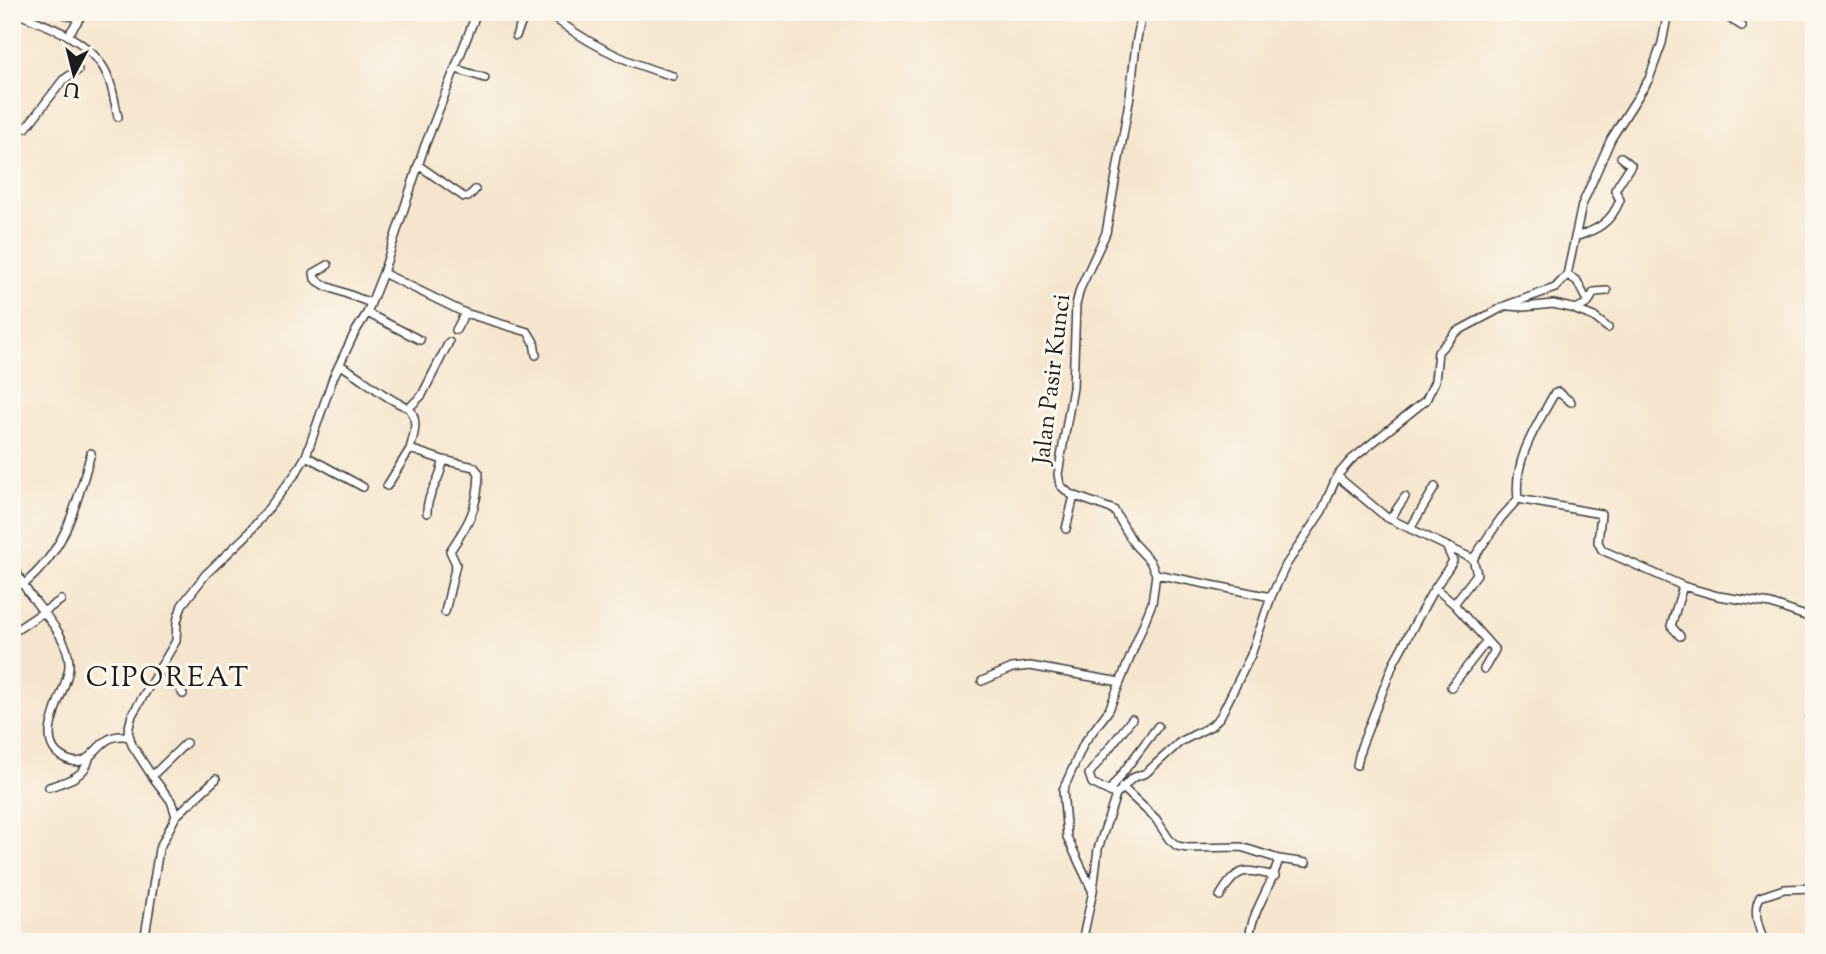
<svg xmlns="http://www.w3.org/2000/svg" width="1826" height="954" font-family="'Sorts Mill Goudy',serif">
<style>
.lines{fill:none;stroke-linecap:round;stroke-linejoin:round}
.minor-casing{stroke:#3d3a37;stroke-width:10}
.minor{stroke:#fff;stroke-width:7}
.labels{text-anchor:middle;stroke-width:6;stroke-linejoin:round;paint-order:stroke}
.street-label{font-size:24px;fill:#1c1c1c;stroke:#fbf7ec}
.quarter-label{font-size:28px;letter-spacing:2px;fill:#1c1c1c;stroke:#fbf7ec}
</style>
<rect width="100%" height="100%" fill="#fbf7ec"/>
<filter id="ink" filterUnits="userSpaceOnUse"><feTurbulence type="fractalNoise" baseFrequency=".0143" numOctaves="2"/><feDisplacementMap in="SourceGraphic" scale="14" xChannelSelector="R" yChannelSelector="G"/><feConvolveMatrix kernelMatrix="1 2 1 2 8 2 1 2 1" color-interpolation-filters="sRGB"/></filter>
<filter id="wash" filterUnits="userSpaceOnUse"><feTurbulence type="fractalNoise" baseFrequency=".00686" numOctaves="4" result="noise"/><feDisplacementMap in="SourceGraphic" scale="28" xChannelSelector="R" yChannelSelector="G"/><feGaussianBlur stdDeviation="1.57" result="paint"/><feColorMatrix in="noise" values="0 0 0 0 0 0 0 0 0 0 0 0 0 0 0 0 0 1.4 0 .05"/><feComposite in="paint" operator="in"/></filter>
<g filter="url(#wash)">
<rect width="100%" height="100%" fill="#f6e5ce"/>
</g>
<g filter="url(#ink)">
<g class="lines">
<g class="minor-casing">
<path id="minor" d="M58,12l21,7
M547,12c38,31 79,51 126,64
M1719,12l23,14
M12,15h9c29,12 61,22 80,49 11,15 13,36 17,53
M69,34l15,-22
M516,36l10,-24
M456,69l29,9
M12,130l14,-2 37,-48 15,-10
M418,165l46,32h4l7,-7
M12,223l4,2
M1575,237c22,-7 36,-14 45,-37l-5,-10 16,-25 -10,-8
M328,265l-14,8 1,6 11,7 45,17
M383,273l82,40 63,19 6,10 2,13
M1567,275l10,6 11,22
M1509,306l15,1 29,-3 23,5 12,-6 6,-11 13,-1
M1576,310l18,7 14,11
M367,313l53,27
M456,330l9,-17
M340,365c24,13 43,33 69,43l13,-13 27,-53
M409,408c10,12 5,27 1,41l33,11c-1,19 -17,34 -16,53
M306,456l57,31
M443,460l31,7 5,6c-1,35 -10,50 -29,78l6,13 -11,48
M1337,476l49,41 87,42 28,-41 17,-19 83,15 -3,28 4,8 81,36 35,10 53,8 43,15
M387,486l23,-37
M1518,499c-5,-39 18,-72 36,-105l4,-2 13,10
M1390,519l15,-22
M1066,529l8,-33
M1410,529l25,-42
M12,559c3,9 6,17 11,25 14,25 45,49 46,79 2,25 -40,77 -5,95 33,17 29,-29 65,-21
M1156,574l115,23
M23,585c44,-36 53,-80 68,-132
M1435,588l19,16 23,-30 -4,-15
M1454,604l41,46 -11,19
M12,633l49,-33
M1680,636l-9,-10 12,-40
M160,667l11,9 12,18
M982,681l30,-13 18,-2 90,16
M1451,687l36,-46
M1814,705l-4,12 4,19
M1357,765l4,-18 33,-85 37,-68 22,-33 -7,-15
M152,776l34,-33
M49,787c16,-5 36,-10 40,-28
M1122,787l34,32 13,20 8,7 11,2 53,-1 38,12c-7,28 -29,53 -30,83
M1109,791l49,-65
M1116,795l-24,-12 -3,-9 43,-55
M176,816l40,-37
M1279,859l27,4
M1092,890l-25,-53 -4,-47 21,-47 25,-33 43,-107 4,-29 -6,-13 -16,-17 -20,-34 -44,-16 -10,-9 -2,-11 15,-86 3,-83 4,-16 26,-56 24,-137 6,-52 6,-32
M1220,896c18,-30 23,-27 55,-20
M144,942l15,-93 17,-33 -5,-15 -19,-25 -20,-31 -4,-14 4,-16 44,-74 1,-20 5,-16 24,-31 40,-38 15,-18 35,-45 10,-17 27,-78 21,-44 13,-21 16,-40 41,-125 53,-136
M1082,942l11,-51 5,-42 18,-54 16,-17 14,-5 34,-31 31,-16 9,-9 31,-62 20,-58 15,-32 36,-54 15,-35 14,-16 75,-60 9,-19 3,-29 18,-20 51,-27 48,-17 12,-13 15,-70 29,-66 38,-60 13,-36 6,-31
M1764,942c-5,-14 -12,-31 -4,-45l24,-8 30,-1"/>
</g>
<use href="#minor" class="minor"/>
</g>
</g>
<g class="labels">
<g class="street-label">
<text transform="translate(1051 379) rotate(-83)" y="8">Jalan Pasir Kunci</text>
</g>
<g class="quarter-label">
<text x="168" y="686">CIPOREAT</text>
</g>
</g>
<rect width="1826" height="954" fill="none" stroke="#fbf7ec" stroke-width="42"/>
<g transform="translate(74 74) rotate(187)" stroke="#fbf7ec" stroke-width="5" paint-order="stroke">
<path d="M0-5L12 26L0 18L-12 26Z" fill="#1c1c1c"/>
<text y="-10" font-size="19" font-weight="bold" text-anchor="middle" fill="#1c1c1c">U</text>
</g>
</svg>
